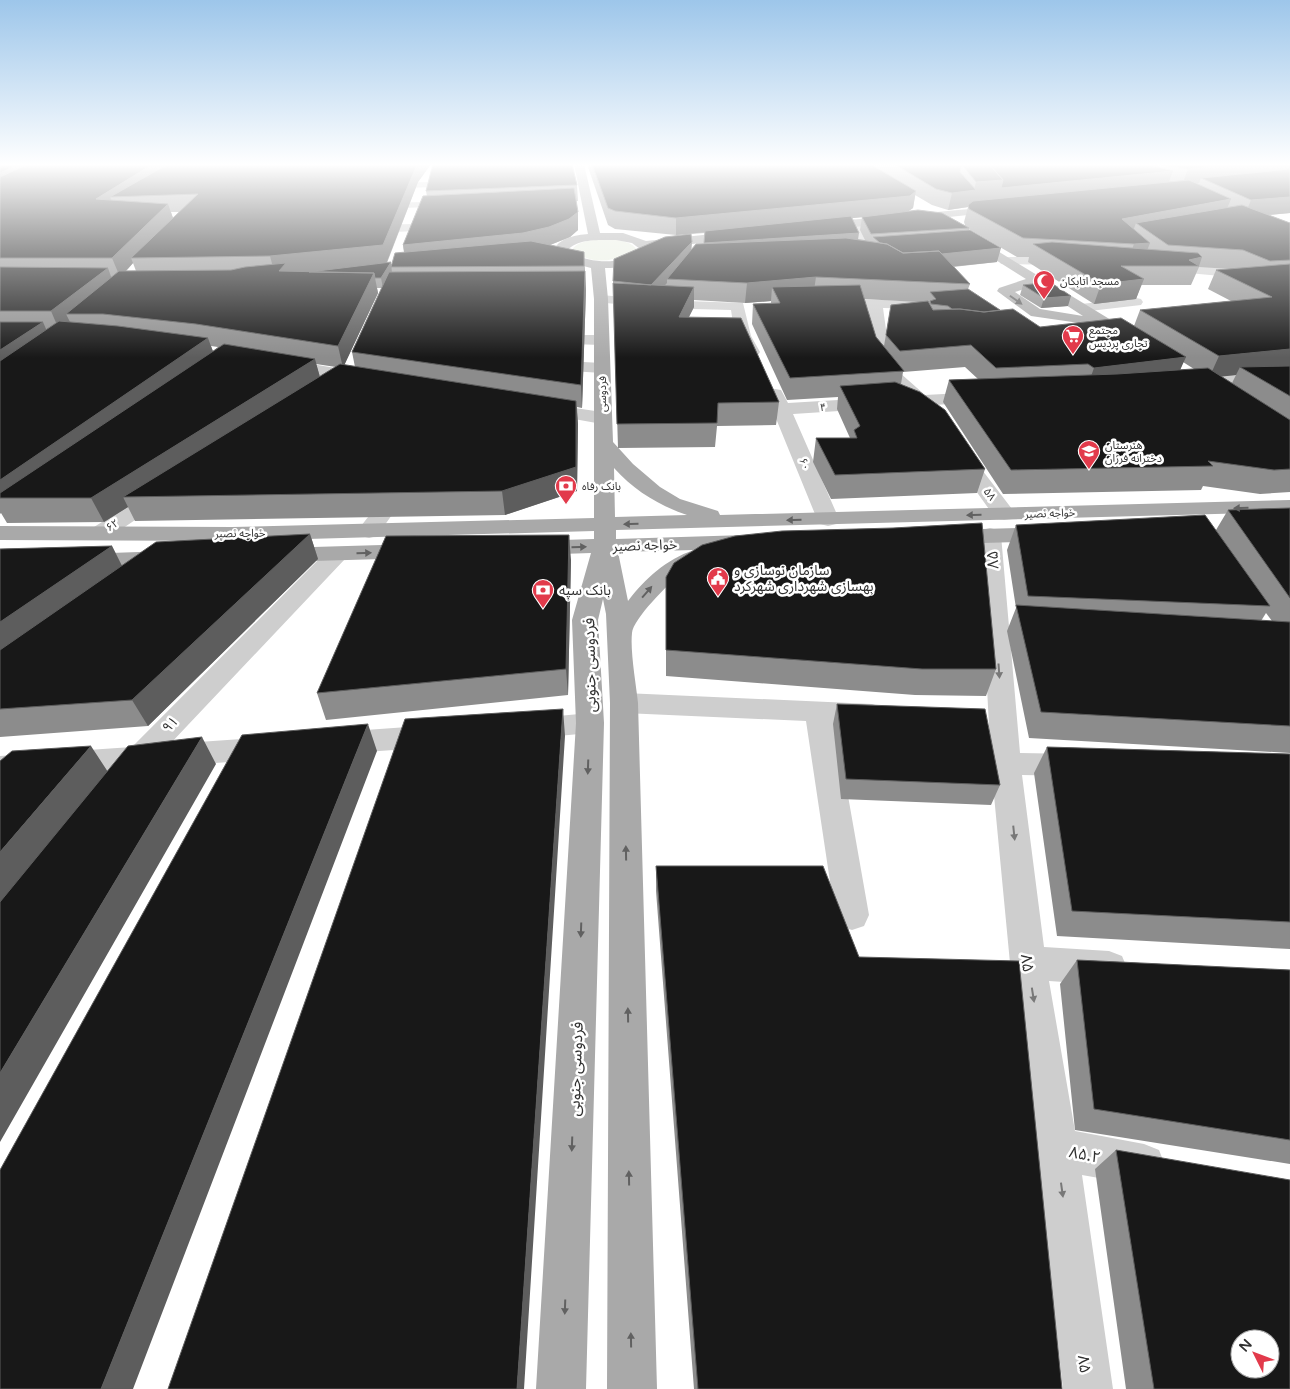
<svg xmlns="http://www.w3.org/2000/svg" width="1290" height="1389" font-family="'Varela Round','Noto Sans Arabic',sans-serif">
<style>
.green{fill:#e8eee0}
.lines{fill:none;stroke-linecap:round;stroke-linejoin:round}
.minor{fill:#cecece;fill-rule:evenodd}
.major{fill:#a9a9a9;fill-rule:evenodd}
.wall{fill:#8c8c8c;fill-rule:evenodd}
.shaded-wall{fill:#5d5d5d}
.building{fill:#181818;stroke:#5d5d5d;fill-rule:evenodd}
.oneway{fill:#616161}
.oneway2{fill:#787878}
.labels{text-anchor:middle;stroke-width:5;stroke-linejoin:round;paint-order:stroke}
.far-poi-label{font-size:11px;fill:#313131;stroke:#fff;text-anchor:start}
.far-street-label{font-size:11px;fill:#313131;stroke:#fff}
.street-label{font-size:14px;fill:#313131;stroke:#fff}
.poi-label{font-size:14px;fill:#313131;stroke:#fff;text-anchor:start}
.near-street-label{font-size:16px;fill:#313131;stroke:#fff}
</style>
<rect width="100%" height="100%" fill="#fff"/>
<path class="green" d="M605,239c11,1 26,1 32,11 -23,11 -43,17 -65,0 6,-10 22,-10 33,-11z"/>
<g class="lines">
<path class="minor" d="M430,182l4,1 1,2 -1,2 -55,2 -5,-3 5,-3z
M423,202l6,3 -2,2 -46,2 -6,-3 6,-3z
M854,219l6,4 12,26 -1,3 -5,1 -6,-4 -12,-26z
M414,224l4,1 2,3 -2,3 -49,2 -6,-4 6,-4z
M1006,257h61l7,4 -7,4 -66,-1 -2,-3 2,-3z
M1160,263l75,6 30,14 25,-2v8l-27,2 -31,-14 -77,-7 -2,-3z
M601,295l56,5 86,3 8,33 9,16 -2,3h-12l-11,-19 -4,-26 -74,-2 -61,-6 -2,-3 2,-3z
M1136,298l5,1 2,3 -2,3 -60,7 -5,-1 -2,-3 2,-3 5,-1z
M857,299l83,3 2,3 -2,3 -5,1 -52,-1 8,57 34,30 56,-3 6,1 3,4 -3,4 -6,1 -47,3 3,5 -3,4c-9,2 -12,0 -18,-8l-123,8 46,105 -3,5 -8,2 -8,-2 -3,-5 -51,-125 3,-4 6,-1 6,1 7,13 117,-7 -30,-29 -7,-59 -16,-2 -2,-3 2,-3z
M548,335h53l6,2 2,3 -2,3 -6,2 -59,-2 -2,-3 2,-3z
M282,359l83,14 6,1 3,4 -3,4 -6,1 -89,-15 -2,-4 2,-4z
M546,360l56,3 6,1 2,4 -2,4 -6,1 -62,-4 -2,-4 2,-4z
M1290,373v10l-94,2 -6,-1 -3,-4 3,-4 6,-1z
M541,403l61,9 7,2 2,4 -2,4 -7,2 -67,-12 -3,-4 3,-4z
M959,447l7,2 46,60 3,5 -3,5 -8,1 -8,-1 -47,-66 3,-4z
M401,482l7,2 3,4 -34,48 -8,2 -8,-2 -3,-5 3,-5 33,-42z
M162,487l7,2 3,4 -3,4 -59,40 -8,2 -8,-2 -3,-5 3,-5 61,-38z
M990,528l8,2 3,5 19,218 56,1 11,3 4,8 -4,8 -11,3 -54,-1 22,172 65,4 13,5 5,12 -5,12 -13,5 -60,-4 26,150 69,13 15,6 6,15 -6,15 -15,6 -62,-11 31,214h-50l-27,-240 -26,-186 -19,-199 -12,-229 3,-5z
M337,547l8,2 3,5 -3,5 -175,185 99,-7 10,3 5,8 -5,8 -10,3 -121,9c-8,8 -16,7 -26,4l-1,-2 -121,8v-22l132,-9 197,-198z
M624,693l248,11 10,3 4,7 -4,7 -10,3 -37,-2 34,193 -5,11 -12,4 -12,-4 -5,-11 -29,-194 -182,-8 -10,-3 -4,-7 4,-7z
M590,713l10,3 4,7 -4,7 -10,3 -64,6 -10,-3 -4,-7 4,-7 10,-3z
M436,725l10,4 4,7 -4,7 -10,4 -99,7 -10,-3 -5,-8 5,-8 10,-3z"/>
<path class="major" d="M574,164h10l16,69h23l23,8 95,-10 6,4 -6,4 -88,9c-5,18 -32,20 -48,20l3,31 5,143 20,22 27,23 20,12 38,12 2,4 570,-15v12l-674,18v9l130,-4 8,2 3,5 -3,5 -45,3 4,5c-6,10 -23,12 -32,19 -12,9 -48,45 -49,59 -2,18 4,51 6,70l19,686h-50l3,-686 -4,-89 -3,-15 -5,21 6,103 -18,666h-50l40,-666 -4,-103 19,-67 -60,2 -8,-2 -3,-5 3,-5 8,-2 63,-2v-8l-362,10 -232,-1v-14l232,1 362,-9v-219l-3,-31 -27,-7 -10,-8c1,-15 23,-18 34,-19zM616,240l16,3 8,6c-14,18 -55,14 -73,2 9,-13 34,-11 49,-11zM614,468c21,23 44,37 73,47l-72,2zM694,550c-29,10 -48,28 -66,51l-10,-49z
M1002,206l6,3 -2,2 -190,20 -6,-4 6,-4z
M968,233l171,104 2,3 -2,3h-12l-27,-17 -69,-10 -34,-25 2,-3 27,-9 -62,-39 -2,-3zM1035,285l48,31 -43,-7 -25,-17z
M1051,527l8,2 3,5 -3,5 -8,2 -105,3 -8,-2 -3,-5 3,-5 8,-2z
M416,544l8,2 3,5 -3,5 -8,2 -137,4 -8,-2 -3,-5 3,-5 8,-2z
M168,551l8,2 4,5 -4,5 -8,2 -87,3 -8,-2 -4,-5 4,-5 8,-2z"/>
</g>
<path class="wall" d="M0,164h431l-13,18 -31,81 4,-1v3l13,-13 -1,-7 24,-49 -1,-5 151,-6 1,16h-2l2,29 -8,7 -20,8 34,7 2,38 -4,118 -5,-1 1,17 -1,67 -72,24 -370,6 -7,-14 -24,15 -97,1 -6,-10 -1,1zM171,212h9l-7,6zM133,263l3,8h-10l2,-2zM377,288h5l-30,64 3,15 -11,-2 34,-72zM211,346l7,1 -5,4zM316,364l20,3 -16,10z
M587,164h703v49l-21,2 21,8v269l-30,2 -57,-8 -2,4 -198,4 -60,-92 6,-22 29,-1 -13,-12 -62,5 -2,12 84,85 -8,24 -146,6 -18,-37 3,-24h34l-13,-29 1,-12 -51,3 -35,-76 1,-20 18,-1v-2l-26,2 -51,-3v7l-5,10 90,85 -3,23 -59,1 -2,21 -97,1 -5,-167 78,-31 13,-6 1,-11 -29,2 -61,-6 -7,-4zM915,195l17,10 16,5 20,-3 -4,15 1,3 -57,-14 5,-3zM862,217l-2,13 5,10 -7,-1 -6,-21zM969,229l48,28h12l-1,5 66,42 42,-5 5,-14h50l8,-18 31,2 -14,1 -8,19 23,12 -91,9 -6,16 -94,1 -40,-17 -32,-21 2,-5 -17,-17 44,-5 -28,-32zM864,299l54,3 -27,3 -7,41 -8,-9zM1183,362l11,7 -14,1zM1236,375l-4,8 -11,-7z
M1023,285l45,21 -27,2 -21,-13z
M1290,508v245l-261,-15 -22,-107 9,-23 -9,-58 9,-25 200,5 12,-20zM1266,613l6,8h-11z
M310,534l8,25 -170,167 -148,11v-188l112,-3 10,20z
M571,560l-3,135 -242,25 -9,-27z
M666,577l330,92 -10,27 -71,-1 -249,-19z
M837,704l163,81 -9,20 -150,-6 -8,-75z
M1047,747l243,7v195l-233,-13 -23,-163z
M656,866l203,91 203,432h-368l-38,-498z
M1077,960l213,10v194l-215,-34 -15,-146z
M1116,1150l174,239h-164l-31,-220z"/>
<path class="shaded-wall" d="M19,164h38l-57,29v-20z
M153,164h31l-74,33 5,12 -19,-10z
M418,164h13l-13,18 -32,82 -111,11 -5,-19 146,-89z
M1224,164h66v9l-89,5 -2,5 -17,2 6,-16z
M1173,171l-6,16 -170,17 4,-16z
M1003,180l-6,24 -29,1v2l-20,3 4,-17 22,-3 2,-8z
M916,191l-3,17 -7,5 -230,22v-17z
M1290,197v16l-46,4 7,-17z
M1231,199l-7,17 -88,7 -4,11 -10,-15z
M168,204l6,17 -43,37 2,5 -13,14 -8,-19z
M578,212v18l-8,7 -20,8 -144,19 -3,-19z
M859,233l-2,13 -153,11v-14z
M692,242l-1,14 -24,23v4l-16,17v-15z
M1150,243l-7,18 -16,2 7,-19z
M1001,248l-4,14 -98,10 3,-14z
M584,252l2,38 -4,118 -1,-23 4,-108z
M1202,257l-3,9 -10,-6z
M391,262l1,11 -9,15 -2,-10z
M108,268l7,20 -49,26 5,10 -11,8 -9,-21z
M374,273l4,20 -35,75 -5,-22z
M816,277l-3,20 -41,-10 -1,14 -26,2 2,-20z
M1144,279l-8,20 -42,5 7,-20z
M694,287v20l-16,31 1,-21z
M1071,296l-3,10 -27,2 3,-10z
M43,322l9,21 -52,36v-29z
M208,338l8,22 -216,138v-18z
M1290,349v21l-50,-3 -4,8 -27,3 10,-22z
M1186,357l-10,22 -90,11 8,-22z
M315,359l6,22 -198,116 5,10 -24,15 -13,-24z
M576,401l2,23 -1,67 -72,24 -3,-24z
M310,534l8,25 -170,167 -16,-26z
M569,535l2,25 -3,135 -2,-26z
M112,546l13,26 -125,89v-39z
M563,709l2,27 -41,653h-7z
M368,724l9,27 -244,638h-32z
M202,737l14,27 -216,378v-69z
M91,746l17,26 -108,134v-54z"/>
<path class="building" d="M0,164h19l-19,9z
M28,164h125l-57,35 72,5 -56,54h-112v-81z
M168,164h250l-2,3 -33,78 -113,11 -139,2 67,-64 -88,3z
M433,164h139l5,21 -151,6z
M592,164h278l46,27 -6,5 -234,22 -61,-7 -7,-3z
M894,164h87l-19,1 -2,7 16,18 -24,3 -16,-4z
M981,164h8l14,16 -27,2 -14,-17z
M989,164h159l25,7 -172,17 2,-8z
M1161,164h76l-49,5 -22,-3z
M1290,169v28l-39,3 -50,-22z
M1189,180l42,19 -109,20 28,24 -16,1 -111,-6 -54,-29 -1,-4 5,-4z
M574,188l4,24 -9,7 -20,8 -26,6 -120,12 20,-49z
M1242,205l48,18v37l-20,1 -27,-11 -75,-5 -32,-22z
M918,210l24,3 27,15 -98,6 -9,-17z
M851,216l8,17 -155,10 1,-12z
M970,230l31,18 -59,6 -3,-3 -36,2 -16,-9 -7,-1 -7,-6z
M691,234l1,8 -41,43 -38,-4 1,-22 51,-22z
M846,238l41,6 16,9 36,-2 31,33 -154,-7 -69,6 -80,-4 29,-35z
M531,241l53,11v14l-193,1 4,-14 112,-10z
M1052,242l146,11 4,4 -13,3 10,6h-78l23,13 -43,5 -68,-40z
M391,262l-10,16h-6l-1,-5 -65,-1z
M286,263l-7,8 95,2 -36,73 -142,-22 -93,-10h-37l53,-43 112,-1 14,-3z
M1290,264v85l-71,7 -79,-46 132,-13 -56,-27z
M0,267l108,1 -57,43h-51z
M585,271l-4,114 -229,-33 37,-80z
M1050,282l21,14 -27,2 -21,-13z
M613,283l81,4 -15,30 62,1 38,84 -61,1 -1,20 -100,1z
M860,285l16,52 28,34 -114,7 -37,-74 27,-1 -8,-16z
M968,289l32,21 -16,2 -24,-3h-8l-4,-3 -17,-2 -1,-3 6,-2 -6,-7z
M928,301l5,9 27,-1 24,3 29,-3 27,18 81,-9 65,39 -92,11 -6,-4 -92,4 -25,-23 -71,6 -14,-16 5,-30z
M59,321l59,5 90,12 -208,142v-119z
M0,322h43l-43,28z
M224,344l91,15 -224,139h-91v-5z
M340,364l236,37v66l-74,24 -379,6z
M1290,366v30l-50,-29z
M1208,368l82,52v49l-16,1 -66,-9 5,5 -202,4 -62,-90 168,-6z
M895,382l25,10 25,18 40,59 -150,6 -19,-37h41l-3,-8 6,-4 -20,-40z
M1290,508v90l-62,-88z
M1205,515l65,91 -242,-10 -12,-71z
M982,523l14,146h-74l-256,-19v-73l8,-14 28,-18 33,-9 47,-5 111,-3z
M310,534l-178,166 -132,9v-59l156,-108z
M569,535l-3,134 -249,24 69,-157z
M112,546l-112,76v-73z
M1016,605l274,17v104l-249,-14z
M837,704l148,5 15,76 -154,-6z
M563,709l-46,680h-349l237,-670z
M368,724l-267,665h-101v-219l242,-435z
M202,737l-202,336v-171l128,-156z
M91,746l-91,106v-91l12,-10z
M1047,747l243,7v168l-218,-11z
M656,866h167l36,91 160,4 43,428h-364z
M1077,960l213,10v170l-196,-31z
M1116,1150l174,30v209h-136zM1240,1339h30v30h-30z"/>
<defs><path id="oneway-solid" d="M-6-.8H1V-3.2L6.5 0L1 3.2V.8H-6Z" transform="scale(1.25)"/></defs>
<g class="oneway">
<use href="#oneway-solid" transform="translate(1016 300) rotate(35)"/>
<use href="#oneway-solid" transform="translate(1241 508) rotate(178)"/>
<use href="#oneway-solid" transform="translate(974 515) rotate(178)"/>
<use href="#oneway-solid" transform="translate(794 520) rotate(179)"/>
<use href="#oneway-solid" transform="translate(631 524) rotate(179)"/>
<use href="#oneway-solid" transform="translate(579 547) rotate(-2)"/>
<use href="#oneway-solid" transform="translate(364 553) rotate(-2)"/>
<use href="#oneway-solid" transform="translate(647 592) rotate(-49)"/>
<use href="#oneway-solid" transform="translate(588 767) rotate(92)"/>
<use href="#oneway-solid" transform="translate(626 853) rotate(-91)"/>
<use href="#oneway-solid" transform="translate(581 930) rotate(92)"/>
<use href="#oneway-solid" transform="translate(628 1015) rotate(-91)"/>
<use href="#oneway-solid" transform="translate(572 1144) rotate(92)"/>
<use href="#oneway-solid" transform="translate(629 1178) rotate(-91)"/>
<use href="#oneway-solid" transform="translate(565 1307) rotate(92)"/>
<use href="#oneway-solid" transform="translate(631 1340) rotate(-91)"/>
</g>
<g class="oneway2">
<use href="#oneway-solid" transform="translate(999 671) rotate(86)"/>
<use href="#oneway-solid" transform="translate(1014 833) rotate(84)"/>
<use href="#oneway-solid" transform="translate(1033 995) rotate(81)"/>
<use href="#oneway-solid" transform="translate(1062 1190) rotate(82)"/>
</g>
<linearGradient id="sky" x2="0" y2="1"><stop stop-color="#9dc6ea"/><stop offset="0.46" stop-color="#fff"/><stop offset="1" stop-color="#fff" stop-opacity="0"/></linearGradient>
<rect width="1290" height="358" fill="url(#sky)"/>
<defs>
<g id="mosque-pin" transform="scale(1.125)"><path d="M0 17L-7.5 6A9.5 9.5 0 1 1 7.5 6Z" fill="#e23a4b" stroke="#fff"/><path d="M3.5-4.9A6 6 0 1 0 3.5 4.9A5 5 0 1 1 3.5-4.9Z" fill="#fff"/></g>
<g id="supermarket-pin" transform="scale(1.125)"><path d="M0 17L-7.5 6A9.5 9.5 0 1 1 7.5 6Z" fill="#e23a4b" stroke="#fff"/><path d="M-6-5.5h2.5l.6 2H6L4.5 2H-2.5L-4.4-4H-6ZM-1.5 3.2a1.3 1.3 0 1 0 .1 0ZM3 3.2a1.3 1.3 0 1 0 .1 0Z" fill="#fff"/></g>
<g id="school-pin" transform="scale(1.125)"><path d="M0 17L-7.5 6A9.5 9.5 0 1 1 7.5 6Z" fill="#e23a4b" stroke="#fff"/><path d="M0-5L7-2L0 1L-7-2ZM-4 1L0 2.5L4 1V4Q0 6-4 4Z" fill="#fff"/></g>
<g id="bank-pin" transform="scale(1.125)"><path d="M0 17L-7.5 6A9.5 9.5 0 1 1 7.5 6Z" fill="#e23a4b" stroke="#fff"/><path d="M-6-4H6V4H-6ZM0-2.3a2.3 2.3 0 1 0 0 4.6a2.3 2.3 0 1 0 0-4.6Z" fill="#fff"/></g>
<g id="civic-pin" transform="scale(1.125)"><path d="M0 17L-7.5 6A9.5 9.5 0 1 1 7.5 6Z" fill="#e23a4b" stroke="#fff"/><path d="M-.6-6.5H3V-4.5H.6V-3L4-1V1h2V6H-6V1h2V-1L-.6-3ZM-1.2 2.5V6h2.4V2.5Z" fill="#fff"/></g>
</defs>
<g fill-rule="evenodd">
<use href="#mosque-pin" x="1044" y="281"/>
<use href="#supermarket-pin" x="1073" y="336"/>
<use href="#school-pin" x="1089" y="451"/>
<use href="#bank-pin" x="566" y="486"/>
<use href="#civic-pin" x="718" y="578"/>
<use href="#bank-pin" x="543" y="590"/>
</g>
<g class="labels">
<g class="far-poi-label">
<text x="1060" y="285">مسجد اتابکان</text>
<text x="1089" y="334">مجتمع<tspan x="1089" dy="13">تجاری پردیس</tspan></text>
<text x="1105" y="449">هنرستان<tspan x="1105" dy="13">دخترانه فرزان</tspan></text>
<text x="582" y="490">بانک رفاه</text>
</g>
<g class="far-street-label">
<text transform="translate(602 394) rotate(-90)" y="4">فردوسی</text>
<text transform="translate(823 407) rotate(-3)" y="4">۴</text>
<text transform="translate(805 464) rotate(68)" y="4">۶۰</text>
<text transform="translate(990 494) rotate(54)" y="4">۵۸</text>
<text transform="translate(1050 513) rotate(-2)" y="4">خواجه نصیر</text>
<text transform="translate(112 525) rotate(-33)" y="4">۶۲</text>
<text transform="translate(240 533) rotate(-1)" y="4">خواجه نصیر</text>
</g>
<g class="street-label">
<text transform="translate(645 545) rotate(-2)" y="5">خواجه نصیر</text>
<text transform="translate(170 724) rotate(-46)" y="5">۹۱</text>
</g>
<g class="poi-label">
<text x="734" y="575">سازمان نوسازی و<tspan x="734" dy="16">بهسازی شهرداری شهرکرد</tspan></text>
<text x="559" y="595">بانک سپه</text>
</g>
<g class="near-street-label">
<text transform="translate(992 560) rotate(-94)" y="6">۸۵</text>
<text transform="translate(589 665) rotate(-91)" y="6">فردوسی جنوبی</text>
<text transform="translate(1028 963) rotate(82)" y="6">۸۵</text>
<text transform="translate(575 1069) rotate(-88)" y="6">فردوسی جنوبی</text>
<text transform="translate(1085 1154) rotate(11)" y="6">۸۵.۲</text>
<text transform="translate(1085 1364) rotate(82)" y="6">۸۵</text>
</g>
</g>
<g transform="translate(1255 1354) rotate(312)"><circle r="24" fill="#ffffff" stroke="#adadad"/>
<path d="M0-4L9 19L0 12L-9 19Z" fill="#e23a4b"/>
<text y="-8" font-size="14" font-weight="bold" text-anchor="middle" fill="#313131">N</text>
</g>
</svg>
